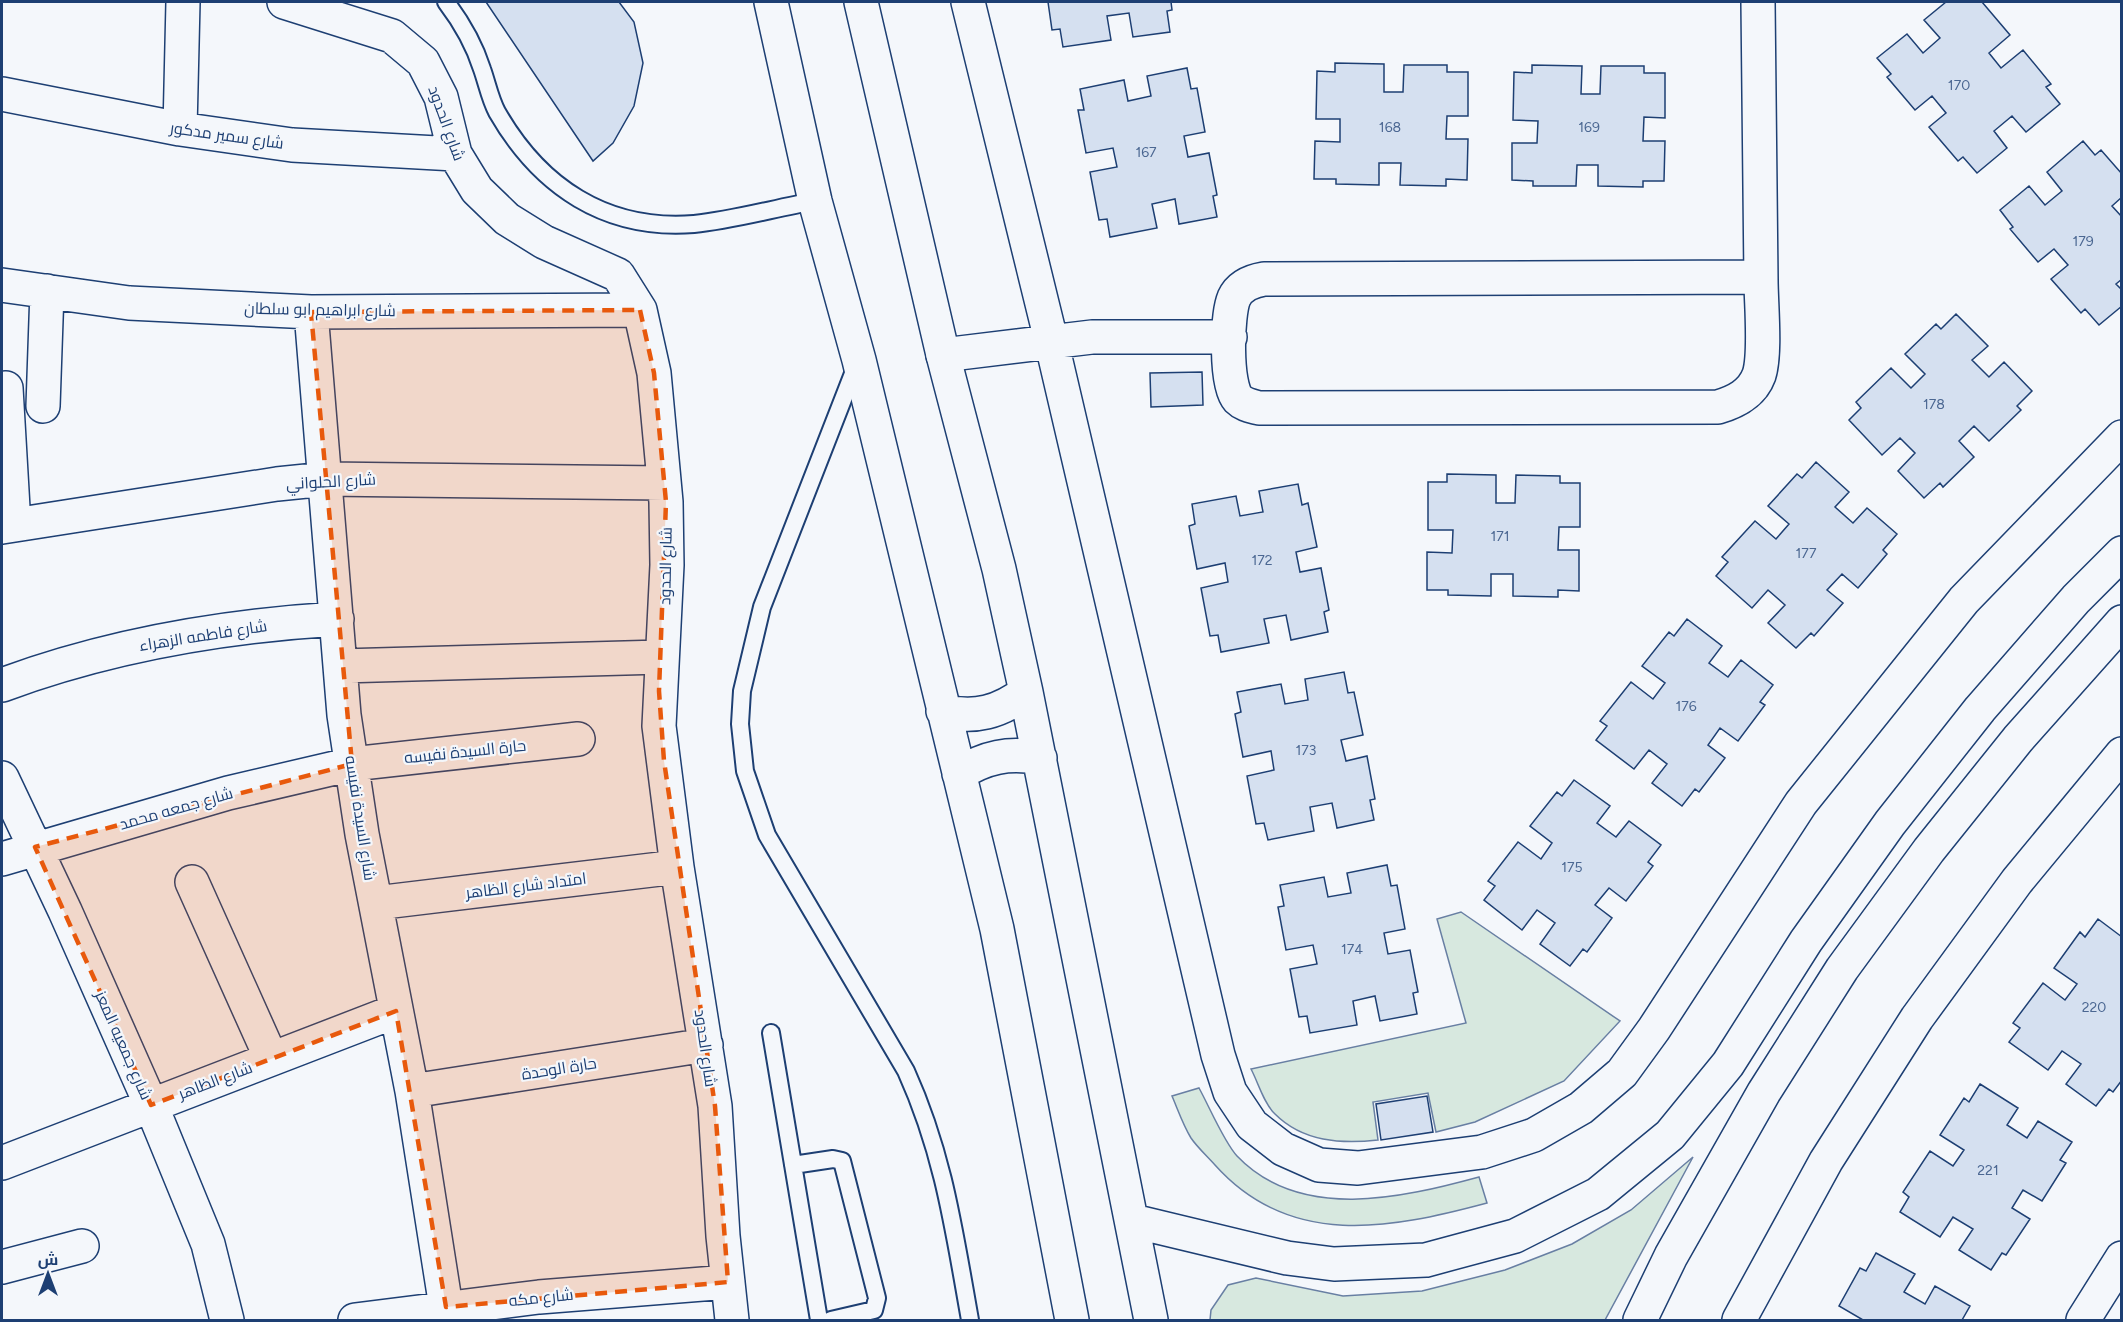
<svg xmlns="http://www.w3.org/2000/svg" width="2123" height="1322" font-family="Figtree,Cairo,sans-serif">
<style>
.green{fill:#d7e8df;stroke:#687fa3;stroke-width:1.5}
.building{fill:#d5e0f0;stroke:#1d3f73;stroke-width:1.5}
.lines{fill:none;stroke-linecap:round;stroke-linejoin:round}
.service-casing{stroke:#1d3f73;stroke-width:20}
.minor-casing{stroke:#1d3f73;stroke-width:36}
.tertiary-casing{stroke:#1d3f73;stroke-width:36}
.service{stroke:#f4f7fb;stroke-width:16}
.minor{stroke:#f4f7fb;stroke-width:33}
.tertiary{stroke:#f4f7fb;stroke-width:33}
.marked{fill:#e8590c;fill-opacity:0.2;stroke:#e8590c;stroke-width:4.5;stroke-dasharray:12 8;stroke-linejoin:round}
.labels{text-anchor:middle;stroke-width:4.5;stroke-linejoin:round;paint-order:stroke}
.number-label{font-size:14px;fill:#4b6792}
.street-label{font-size:16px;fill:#1d3f73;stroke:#f4f7fb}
</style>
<rect width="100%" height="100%" fill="#f4f7fb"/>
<path class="green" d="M1461,912l159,109 -56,60 -89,41 -39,10 -8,-39 -55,9 5,38c-37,4 -75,2 -103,-26 -11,-10 -17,-32 -24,-45l215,-46 -29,-104z
M1199,1088c10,18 25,54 38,68 63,66 165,42 242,21l8,26c-97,26 -197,46 -272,-38 -8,-9 -18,-18 -24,-27 -8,-13 -13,-28 -19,-42z
M1693,1157l-88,163h-395l1,-10 17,-25 28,-7 87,18 79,-5 83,-21 67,-26 59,-34z"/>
<path class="building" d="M486,2h133l15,20 9,41 -9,43 -21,37 -20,18z
M1048,2h123l1,8 -5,1 3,21 -37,5 -4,-24 -22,3 4,24 -48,7 -3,-18 -8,1z
M1946,2h36l28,33 -21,18 12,15 22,-18 28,34 -5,3 14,17 -34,28 -14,-16 -18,15 13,17 -30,25 -14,-16 -5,4 -29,-34 17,-14 -14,-17 -17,14 -28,-33 4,-3 -14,-16 30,-24 16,19 17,-15 -16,-18z
M1335,63l49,1v28h19l1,-27h43v7h21v44h-21l-1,23h22l-1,41 -21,-1v7l-46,-1 1,-22h-22v22l-43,-1v-5h-22l1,-38 25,1v-23h-24l1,-48 18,1z
M1532,65l50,1 -1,28h19l1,-28h43v7h21v45l-21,-1 -1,24h22l-1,40h-21v6l-45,-1v-21h-21l-1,21h-43v-5l-21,-1v-37h25l1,-22 -25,-1 1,-48 18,1z
M1187,68l4,21 6,-1 8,44 -21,4 4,21 21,-4 8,42 -4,1 4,21 -38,7 -4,-25 -23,5 5,24 -47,9 -3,-18 -8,1 -9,-48 27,-5 -4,-19 -27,5 -8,-43h6l-4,-21 44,-9 4,21 23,-5 -4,-20z
M2083,141l12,14 6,-5 21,24v23l-10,9 10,11v62l-6,5 6,6v16l-23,19 -14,-16 -4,4 -30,-34 17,-14 -14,-16 -16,13 -28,-33 3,-2 -13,-17 29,-24 16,19 17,-14 -15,-19z
M1956,314l32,32 -16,14 17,17 15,-15 28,29 -15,15 4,4 -32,31 -15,-15 -15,15 15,16 -31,30 -3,-4 -16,15 -26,-27 17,-18 -15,-15 -18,17 -33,-35 12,-12 -5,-6 35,-34 20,20 14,-14 -20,-20 31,-30 5,5z
M1202,372l1,33 -52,2 -1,-34z
M1816,462l33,30 -14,15 18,16 14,-15 30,26 -14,16 4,4 -29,34 -16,-14 -15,16 16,13 -29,33 -3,-3 -15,15 -28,-25 17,-18 -17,-15 -16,18 -36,-32 12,-14 -6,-5 33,-36 21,18 13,-15 -21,-18 29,-32 5,4z
M1447,474l49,1v28h19l1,-28 44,1v7h20v44h-21l-1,23h21v41l-21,-1v7l-45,-1v-22h-22v22l-43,-1v-5h-21v-38l25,1 1,-23h-25v-48h19z
M1298,484l4,21 6,-2 9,44 -21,5 4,20 21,-4 8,42 -5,2 4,20 -37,8 -5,-25 -22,4 5,24 -48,9 -3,-17 -8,1 -9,-48 27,-6 -3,-19 -28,6 -8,-43 6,-2 -3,-20 44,-8 4,20 23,-4 -4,-21z
M1687,619l35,27 -13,17 19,14 13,-17 32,25 -13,17 5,3 -27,36 -18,-13 -12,17 17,13 -26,34 -4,-3 -13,17 -30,-23 15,-19 -18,-14 -15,19 -38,-29 11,-14 -7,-5 31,-39 22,17 12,-16 -23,-17 27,-34 5,4z
M1344,672l4,21 6,-1 9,43 -22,5 5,21 21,-5 8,43 -5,1 4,20 -37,8 -5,-25 -22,4 4,24 -46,9 -4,-17 -8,1 -9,-48 27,-6 -3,-19 -28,6 -8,-43 6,-2 -4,-20 44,-8 4,20 23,-4 -3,-21z
M1574,780l36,26 -13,17 19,14 13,-16 32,24 -13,17 5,4 -27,35 -17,-13 -14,17 17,13 -25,34 -4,-3 -13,17 -30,-22 15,-21 -18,-13 -15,20 -38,-30 11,-14 -7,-5 30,-39 23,17 11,-16 -22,-17 27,-34 5,4z
M1387,865l4,21 6,-1 8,44 -21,4 4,21 22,-4 8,42 -5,1 4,21 -37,7 -5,-25 -22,5 4,24 -47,8 -3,-17 -8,1 -9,-48 27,-5 -4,-19 -27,5 -8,-43 6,-1 -4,-21 44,-8 4,20 23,-4 -4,-20z
M2098,919l24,18v143l-9,12 -4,-3 -13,17 -30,-22 15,-20 -19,-13 -14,19 -39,-28 11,-14 -7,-5 30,-40 22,17 12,-16 -23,-16 26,-36 5,5z
M1980,1084l38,24 -11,17 20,13 11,-17 34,21 -12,18 6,3 -24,38 -19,-11 -11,18 18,11 -24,36 -4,-2 -11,17 -32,-20 14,-21 -20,-12 -13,20 -40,-25 9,-15 -6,-5 27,-41 23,15 11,-16 -24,-15 24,-37 5,4z
M1427,1096l6,36 -52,8 -5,-36z
M1876,1253l39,21 -11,18 21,12 10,-18 35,20 -8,14h-99l-24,-14 21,-38 6,3z"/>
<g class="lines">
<g class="service-casing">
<path id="service" d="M446,2c16,21 28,42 36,67 5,14 8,30 15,43 43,75 109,119 197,112 40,-4 81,-16 121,-23
M856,366l-94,241 -20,84 -2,33 5,47 22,64 139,236c38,84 48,160 64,249
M771,1033l48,287
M793,1165l40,-6 9,2 35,137 -3,12 -43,10"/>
</g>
<g class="minor-casing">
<path id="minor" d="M284,2l108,34 31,26 18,35 14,57 22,36 30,29 37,23 74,33 22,35 14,63 12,129 1,63 -8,161 18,141 38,239 8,130 9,84
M968,2l83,338 167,715 12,37 22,33 31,24 36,16 39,3 124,-16 52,-17 47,-27 41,-35 32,-44 147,-226 163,-203 158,-163
M1758,2c1,92 2,185 3,278 0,23 5,74 -2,95 -7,19 -24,27 -41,32l-459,1c-7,-2 -15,-3 -21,-9 -13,-14 -11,-84 -4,-101 6,-13 18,-17 30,-19l497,-2
M2,94l178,35 112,16 163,9
M180,129l3,-127
M2,285l127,18 182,9 329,-2
M311,312l33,403 18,119 50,257 36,229
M943,355l149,-18h138
M6,388l8,137
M43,406l4,-115
M2,527l275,-43 49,-5 338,4
M341,666l320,-9
M2,685c108,-40 220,-59 335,-66
M2,778l63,133 86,194 57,139 19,76
M2,859l226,-66 124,-29 226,-25
M192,882l79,176
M376,903l301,-36
M412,1091l294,-46
M2,1163l394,-152
M2,1267l80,-21
M355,1320l184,-23 189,-15
M1739,1320l87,-159 91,-143 100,-137 105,-127
M2083,1320l39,-62"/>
</g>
<g class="tertiary-casing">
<path id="tertiary" d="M771,2l44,199 44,159 138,569 75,391
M861,2l82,353 56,214 27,123 125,628
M943,711c32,8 57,1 83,-19
M959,774c26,-17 50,-22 81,-16
M1133,1221l154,37 47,6 92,-4 89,-24 83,-42 72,-59 58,-71 78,-123 84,-118 90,-114 96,-110 46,-46
M1640,1320l31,-64 93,-164 78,-123 87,-119 89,-111 104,-117"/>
</g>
<use href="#service" class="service"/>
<use href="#minor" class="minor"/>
<use href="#tertiary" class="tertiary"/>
</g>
<path class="marked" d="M640,310l14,63 12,129 -7,189 5,70 51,345 13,176 -282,25 -50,-296 -245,94 -116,-258 317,-83 -41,-452z"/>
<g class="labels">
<g class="number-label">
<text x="1959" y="90">170</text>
<text x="1390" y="132">168</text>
<text x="1589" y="132">169</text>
<text x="1146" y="157">167</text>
<text x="2083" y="246">179</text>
<text x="1934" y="409">178</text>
<text x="1500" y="541">171</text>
<text x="1806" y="558">177</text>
<text x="1262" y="565">172</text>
<text x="1686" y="711">176</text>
<text x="1306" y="755">173</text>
<text x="1572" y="872">175</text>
<text x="1352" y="954">174</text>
<text x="2094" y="1012">220</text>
<text x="1988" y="1175">221</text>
</g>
<g class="street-label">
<text transform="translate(447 123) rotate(70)" y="6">شارع الحدود</text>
<text transform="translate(227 135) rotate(8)" y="6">شارع سمير مدكور</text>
<text transform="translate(320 309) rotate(1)" y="6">شارع ابراهيم ابو سلطان</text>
<text transform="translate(331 481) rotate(-3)" y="6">شارع الحلواني</text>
<text transform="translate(665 566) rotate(-89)" y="6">شارع الحدود</text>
<text transform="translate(203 635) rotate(-9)" y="6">شارع فاطمه الزهراء</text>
<text transform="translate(465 751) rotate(-6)" y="6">حارة السيدة نفيسه</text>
<text transform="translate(176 808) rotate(-16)" y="6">شارع جمعه محمد</text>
<text transform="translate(361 818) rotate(81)" y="6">شارع السيدة نفيسه</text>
<text transform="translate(526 885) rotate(-7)" y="6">امتداد شارع الظاهر</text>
<text transform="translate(124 1045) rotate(66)" y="6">شارع جمعيه المعز</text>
<text transform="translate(706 1048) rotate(82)" y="6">شارع الحدود</text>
<text transform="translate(559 1068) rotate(-9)" y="6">حارة الوحدة</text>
<text transform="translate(215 1080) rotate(-21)" y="6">شارع الظاهر</text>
<text transform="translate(541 1297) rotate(-6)" y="6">شارع مكه</text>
</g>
</g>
<rect width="2123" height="1322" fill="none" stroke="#1d3f73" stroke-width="6"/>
<g transform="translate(48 1274)" stroke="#f4f7fb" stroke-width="4.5" paint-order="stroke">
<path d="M0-4.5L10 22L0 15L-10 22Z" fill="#1d3f73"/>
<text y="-9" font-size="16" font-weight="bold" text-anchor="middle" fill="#1d3f73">ش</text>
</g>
</svg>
